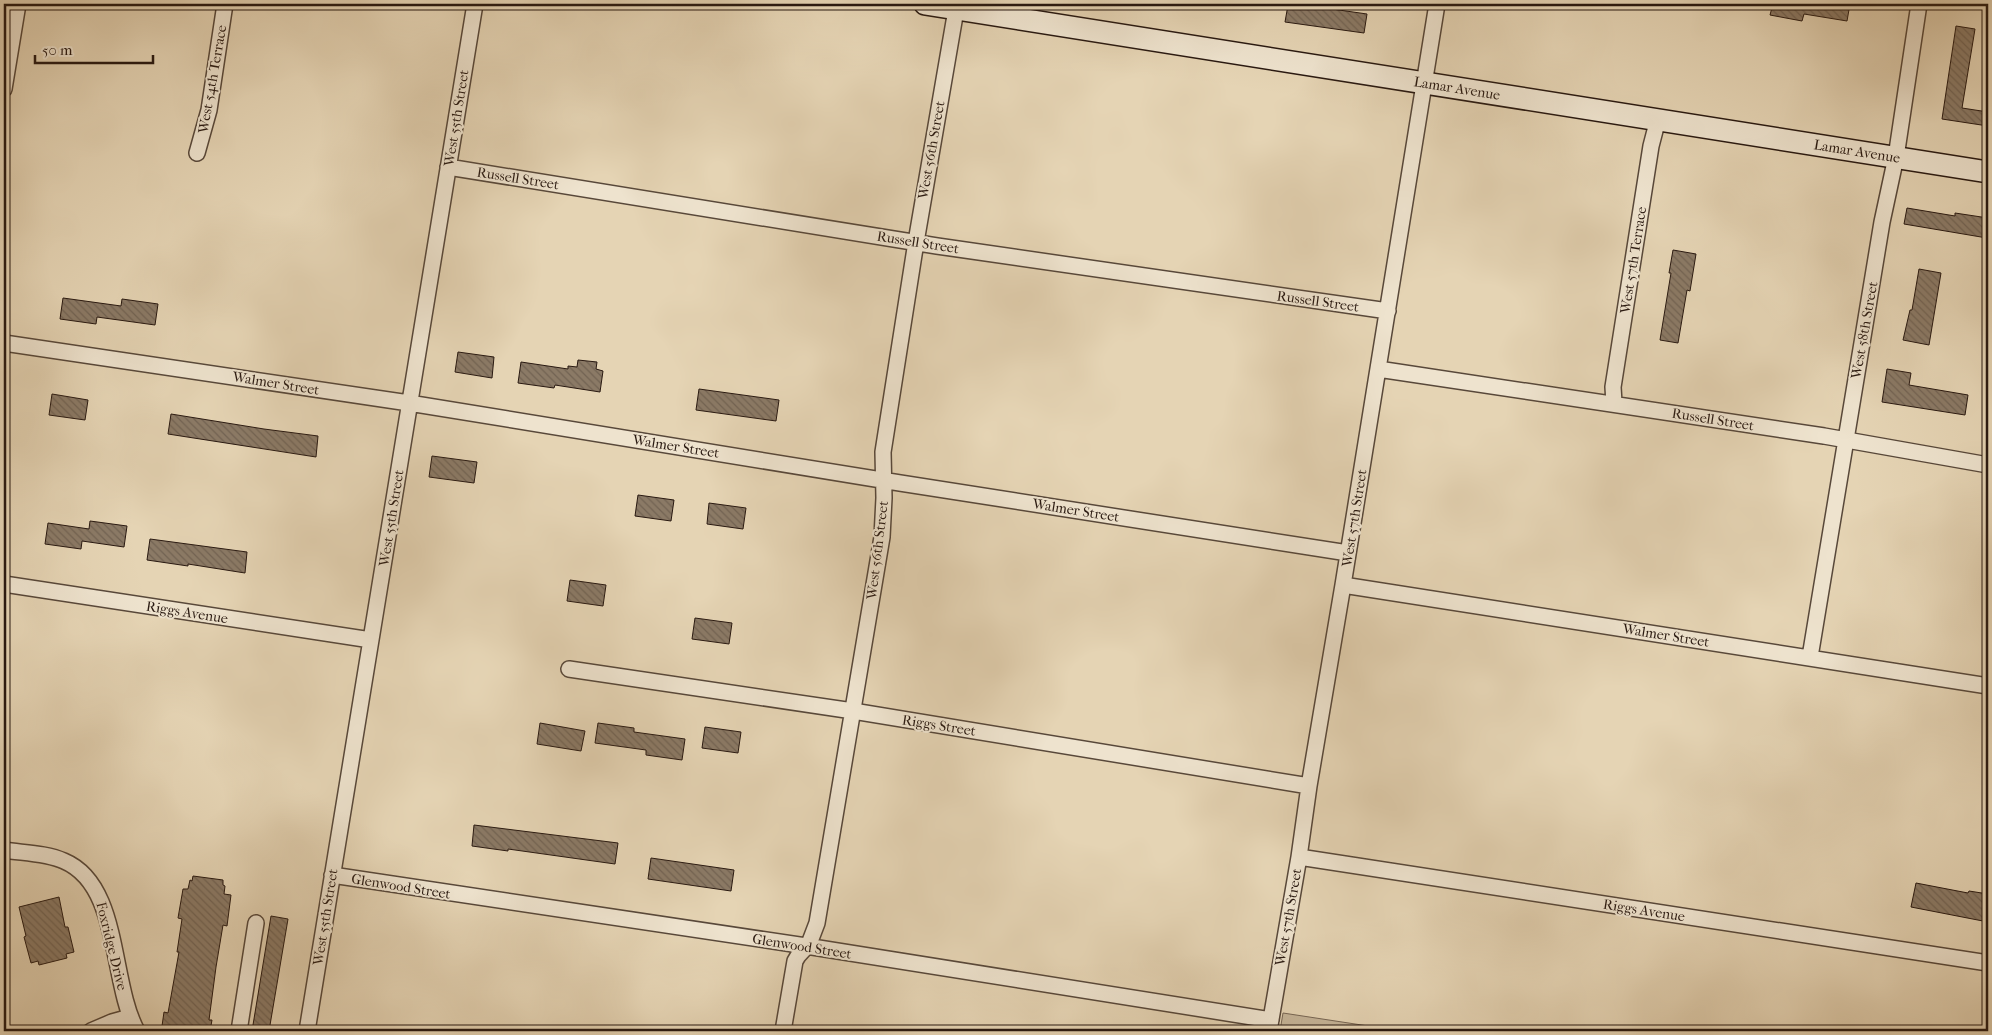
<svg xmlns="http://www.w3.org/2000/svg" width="1992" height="1035" font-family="'IM FELL French Canon',serif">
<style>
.green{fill:#c5b498;stroke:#776654}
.building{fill:url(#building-back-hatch);stroke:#291911}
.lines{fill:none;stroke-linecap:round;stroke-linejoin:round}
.street-casing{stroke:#58483a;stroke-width:18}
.secondary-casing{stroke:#291911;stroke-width:24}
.street{stroke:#eee3ce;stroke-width:15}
.secondary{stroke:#eee3ce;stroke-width:21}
.labels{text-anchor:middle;stroke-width:4;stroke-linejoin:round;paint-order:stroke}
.street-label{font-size:14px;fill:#291911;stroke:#eee3ce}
</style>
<defs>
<pattern id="building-back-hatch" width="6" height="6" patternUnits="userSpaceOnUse" patternTransform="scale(1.25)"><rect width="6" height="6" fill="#8b7a66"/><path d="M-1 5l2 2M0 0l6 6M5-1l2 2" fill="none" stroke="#726353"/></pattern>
</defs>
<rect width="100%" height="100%" fill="#e5d4b4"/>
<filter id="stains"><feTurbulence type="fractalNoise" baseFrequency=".004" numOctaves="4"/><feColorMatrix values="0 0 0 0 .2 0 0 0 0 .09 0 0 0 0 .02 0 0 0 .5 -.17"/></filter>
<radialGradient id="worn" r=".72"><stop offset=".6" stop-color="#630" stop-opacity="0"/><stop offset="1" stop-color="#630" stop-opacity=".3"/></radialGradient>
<path class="green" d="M1283,1013l118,18h-121z"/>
<path class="building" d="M1297,4l70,10 -3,19 -79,-11 3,-17 8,2z
M1773,4h77l-3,17 -43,-7 -2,7 -32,-6z
M1956,26l19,3 -13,79 26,4v14l-46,-7z
M1907,208l48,8v-3l33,5 -1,20 -83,-14z
M1673,250l23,4 -6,37 -3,-1 -9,53 -18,-3 11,-67h-2z
M1919,269l22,4 -12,72 -26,-5 7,-30h2z
M63,298l58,8 1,-7 36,5 -3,21 -58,-8 -1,7 -36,-5z
M458,352l36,5 -2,21 -37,-6z
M578,360l19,2 -1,7 7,2 -3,21 -45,-7 -1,3 -36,-5 3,-21 47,7v-3l9,1z
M1887,369l24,4 -2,12 59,10 -3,20 -83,-13z
M699,389l80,11 -3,21 -80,-11z
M52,394l36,6 -3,20 -36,-5z
M171,414l93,15 54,7 -2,21 -148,-23z
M432,456l45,6 -3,21 -45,-6z
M638,495l36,5 -3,21 -36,-5z
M709,503l37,5 -3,21 -36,-5z
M90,521l37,5 -3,21 -42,-6 -1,8 -36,-5 3,-21 41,6z
M150,539l97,13 -2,21 -57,-9v2l-41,-6z
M570,580l36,5 -3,21 -36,-5z
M695,618l37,5 -3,21 -37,-5z
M540,723l45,8 -4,20 -44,-7z
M598,723l36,5v4l51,7 -3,21 -36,-5v-5l-51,-7z
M705,727l36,5 -3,21 -36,-5z
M474,825l144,18 -3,21 -107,-15v2l-36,-5z
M651,858l83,12 -3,21 -83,-12z
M193,876l30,4v5l2,1 -1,8 7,1 -4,31 -4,-1 -7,42 -7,53h3l-2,11h-33v-3l-15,-2 2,-14 4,1 11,-61h-2l5,-33 -4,-1 5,-29h5l2,-9 2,1z
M1916,883l52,10 1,-2 19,3v28l-77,-15z
M59,897l6,30h3l6,25 -8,2 1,4 -28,7 -1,-4 -7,2 -7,-26 2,-1 -7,-29z
M271,916l17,3 -19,112h-17z"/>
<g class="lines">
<g class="street-casing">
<path id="street" d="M4,89l14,-85
M197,153l12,-43 16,-106
M448,167l489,79 451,65
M4,343l405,60 491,80 448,70
M1378,369l446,67 164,29
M1614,403l-1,-16 38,-241 7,-27
M4,584l367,56
M1343,585l645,101
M1810,657l72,-435 14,-65 23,-153
M569,669l284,42 456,75
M4,850c19,3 42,3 60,11 57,24 46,121 73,170
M1299,857l689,106
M332,875l474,71 465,74
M91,1031l21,-9 18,-5
M239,1031l17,-108
M307,1031l168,-1027
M783,1031l12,-70 3,-5 11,-12 8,-21 65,-386 2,-39 -1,-46 33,-210 41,-238
M1269,1031l30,-174 10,-71 34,-201 94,-581"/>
</g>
<g class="secondary-casing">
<path id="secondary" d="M925,4l1063,168"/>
</g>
<use href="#street" class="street"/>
<use href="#secondary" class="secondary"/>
</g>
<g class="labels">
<g class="street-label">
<text transform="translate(212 79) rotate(-80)" y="5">West 54th Terrace</text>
<text transform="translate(1457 88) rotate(9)" y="5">Lamar Avenue</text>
<text transform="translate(456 118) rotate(-81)" y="5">West 55th Street</text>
<text transform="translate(931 150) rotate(-80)" y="5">West 56th Street</text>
<text transform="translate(1857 151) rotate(9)" y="5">Lamar Avenue</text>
<text transform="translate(518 178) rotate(9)" y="5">Russell Street</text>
<text transform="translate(918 242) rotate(9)" y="5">Russell Street</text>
<text transform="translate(1633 260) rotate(-81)" y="5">West 57th Terrace</text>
<text transform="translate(1318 301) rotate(8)" y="5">Russell Street</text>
<text transform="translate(1864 330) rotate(-80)" y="5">West 58th Street</text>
<text transform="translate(276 383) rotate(9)" y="5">Walmer Street</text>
<text transform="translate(1713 419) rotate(9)" y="5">Russell Street</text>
<text transform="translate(676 446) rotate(9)" y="5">Walmer Street</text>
<text transform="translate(1076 510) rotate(9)" y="5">Walmer Street</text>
<text transform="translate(391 518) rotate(-81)" y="5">West 55th Street</text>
<text transform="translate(1354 518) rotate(-81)" y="5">West 57th Street</text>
<text transform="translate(877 550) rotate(-83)" y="5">West 56th Street</text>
<text transform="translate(187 612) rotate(9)" y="5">Riggs Avenue</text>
<text transform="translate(1666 635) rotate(9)" y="5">Walmer Street</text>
<text transform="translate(939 725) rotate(9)" y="5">Riggs Street</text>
<text transform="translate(401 886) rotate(9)" y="5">Glenwood Street</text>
<text transform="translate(1644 910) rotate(9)" y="5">Riggs Avenue</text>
<text transform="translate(325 917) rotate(-81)" y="5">West 55th Street</text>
<text transform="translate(1288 917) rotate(-80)" y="5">West 57th Street</text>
<text transform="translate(112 946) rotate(76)" y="5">Foxridge Drive</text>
<text transform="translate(802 946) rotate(9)" y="5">Glenwood Street</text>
</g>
</g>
<rect width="1992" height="1035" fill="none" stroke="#e5d4b4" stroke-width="20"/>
<rect x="5" y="5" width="1982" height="1025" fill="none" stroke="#291911" stroke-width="2.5"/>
<rect x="10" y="10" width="1972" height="1015" fill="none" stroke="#291911"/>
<path d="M35 55v8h118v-8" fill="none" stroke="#291911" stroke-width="2.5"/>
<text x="42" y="55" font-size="15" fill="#291911" stroke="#eee3ce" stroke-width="4" paint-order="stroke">50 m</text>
<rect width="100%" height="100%" filter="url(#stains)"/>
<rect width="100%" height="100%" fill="url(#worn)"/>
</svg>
